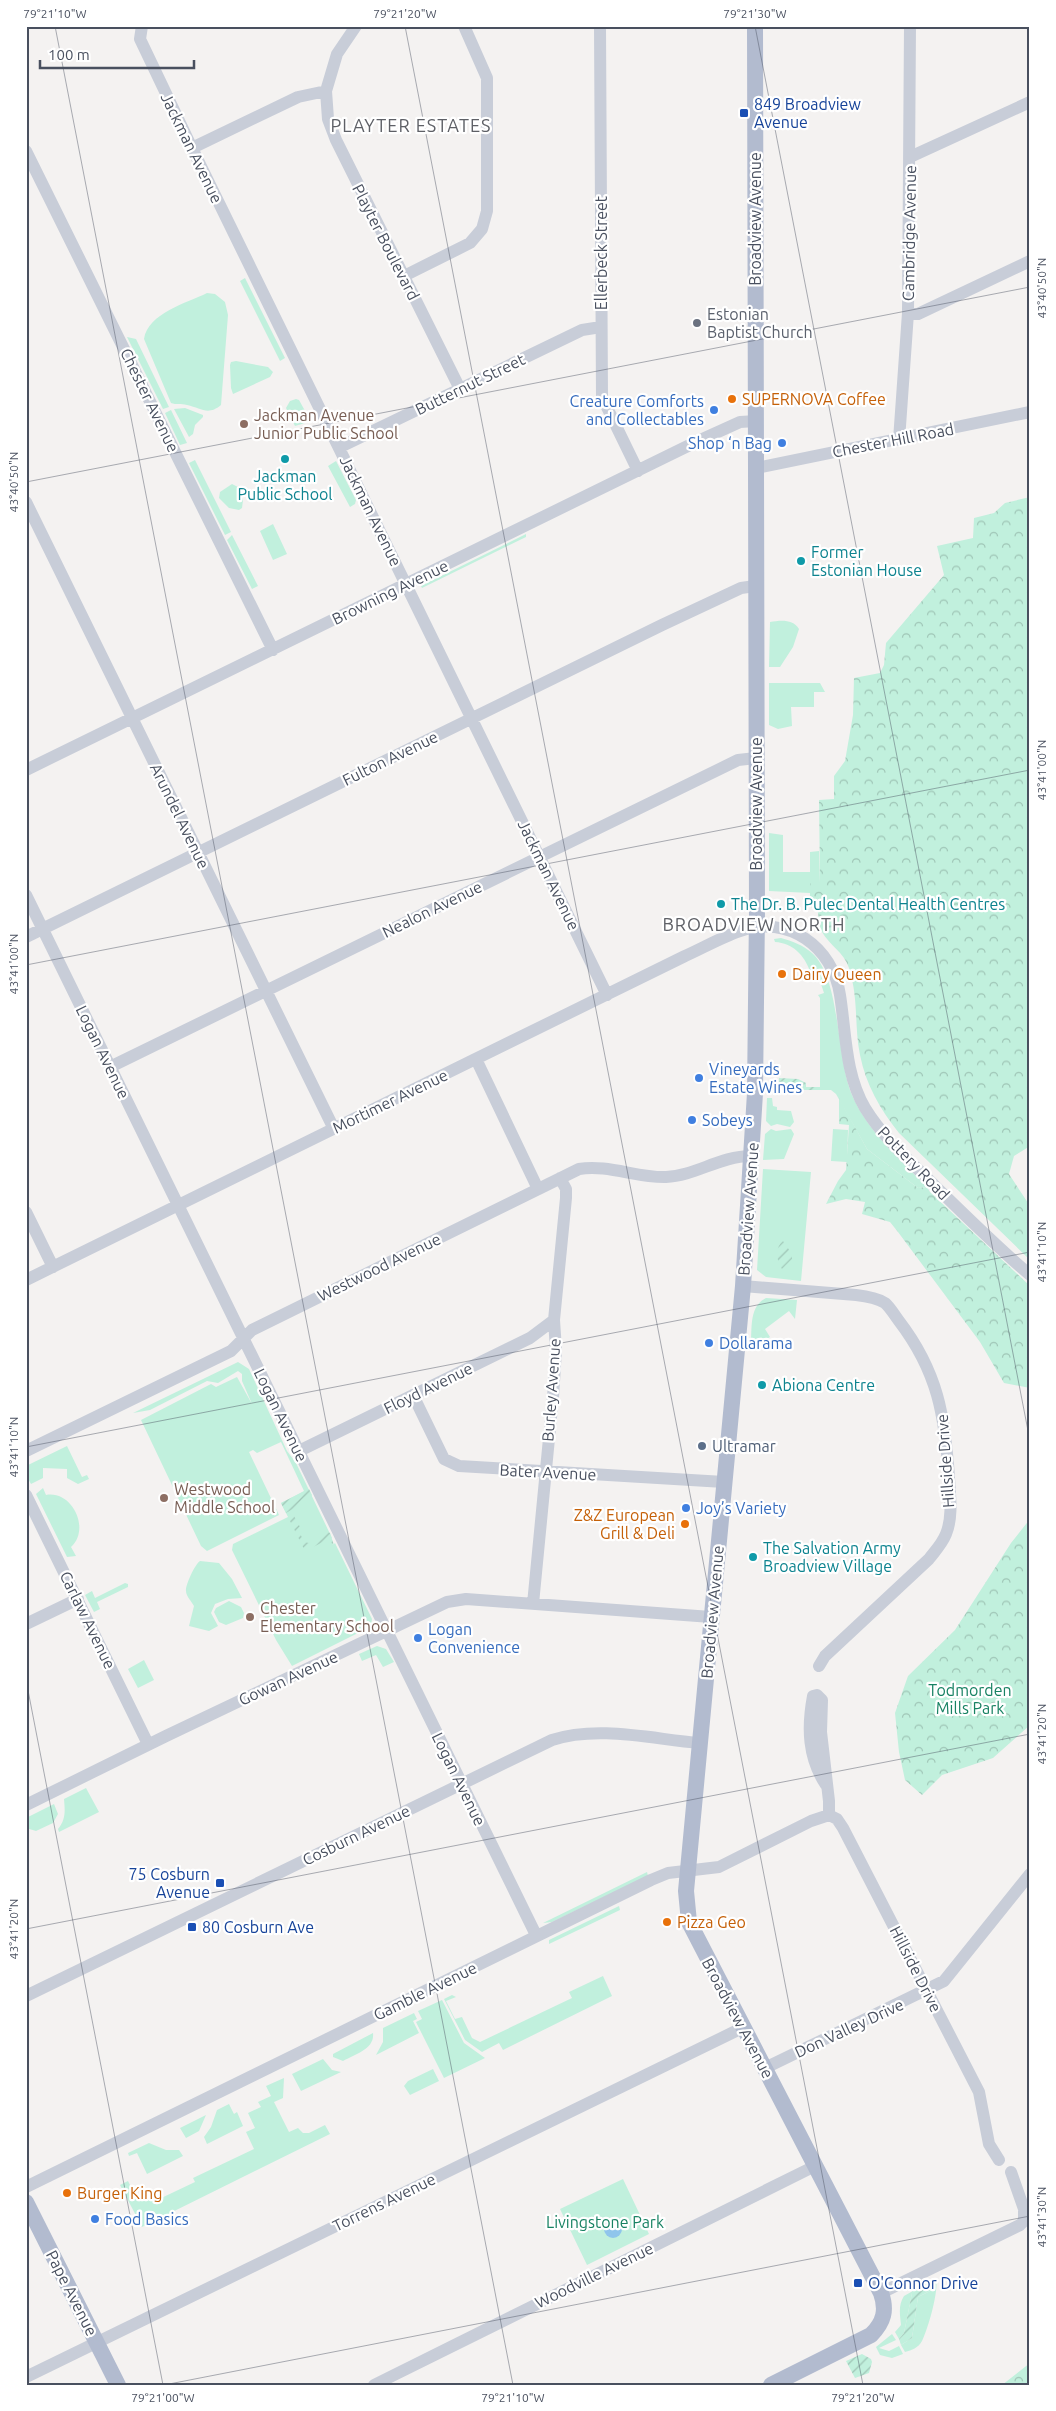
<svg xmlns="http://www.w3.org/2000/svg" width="1056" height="2411" font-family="Ubuntu,sans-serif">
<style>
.green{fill:#c1f0dd}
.forest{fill:url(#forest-crowns)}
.garden{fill:url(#garden-furrows)}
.water{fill:#8fc5ec}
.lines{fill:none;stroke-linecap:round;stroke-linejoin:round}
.minor{stroke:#c8cdd8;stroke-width:12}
.major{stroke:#b2bbcf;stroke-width:16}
.ticks{fill:none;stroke:#49505f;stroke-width:1;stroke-opacity:0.45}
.transit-dot{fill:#1a4fb4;stroke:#fff;stroke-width:2}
.worship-dot{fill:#6b7280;stroke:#fff;stroke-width:2}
.food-dot{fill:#e8710a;stroke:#fff;stroke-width:2}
.shop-dot{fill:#3f7fe0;stroke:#fff;stroke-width:2}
.education-dot{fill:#8d6e63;stroke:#fff;stroke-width:2}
.culture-dot{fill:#0f9aa8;stroke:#fff;stroke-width:2}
.service-dot{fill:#5c6f8a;stroke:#fff;stroke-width:2}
.labels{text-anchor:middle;stroke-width:4.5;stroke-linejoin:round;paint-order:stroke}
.transit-label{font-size:16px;fill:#164399;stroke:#fff;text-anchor:start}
.street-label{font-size:16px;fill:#49505f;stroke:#fff}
.worship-label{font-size:16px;fill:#5b616d;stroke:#fff;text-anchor:start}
.food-label{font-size:16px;fill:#c56008;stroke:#fff;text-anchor:start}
.shop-label{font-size:16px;fill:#366cbe;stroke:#fff;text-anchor:start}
.education-label{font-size:16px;fill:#785e54;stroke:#fff;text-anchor:start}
.culture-label{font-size:16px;fill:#0d838f;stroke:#fff;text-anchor:start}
.service-label{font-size:16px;fill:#4e5e75;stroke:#fff;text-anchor:start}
.park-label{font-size:16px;fill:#188263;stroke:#fff}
.neighbourhood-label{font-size:18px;letter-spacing:1px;fill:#5e6066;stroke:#fff}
.neatline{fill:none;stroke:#49505f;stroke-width:2}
.ticks-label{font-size:12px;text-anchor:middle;fill:#49505f}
</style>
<defs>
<pattern id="forest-crowns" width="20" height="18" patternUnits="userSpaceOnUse" patternTransform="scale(1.25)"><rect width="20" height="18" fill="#c1f0dd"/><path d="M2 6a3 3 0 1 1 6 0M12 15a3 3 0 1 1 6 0" fill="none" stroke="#9fc5b6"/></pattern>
<pattern id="garden-furrows" width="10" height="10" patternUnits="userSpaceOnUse" patternTransform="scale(1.25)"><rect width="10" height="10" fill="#c1f0dd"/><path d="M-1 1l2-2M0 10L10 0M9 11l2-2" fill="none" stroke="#9fc5b6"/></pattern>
</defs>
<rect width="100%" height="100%" fill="#f4f2f1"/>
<path class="green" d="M245,278l40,80 -5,3 -40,-80z
M207,293l8,1 10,8 3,13 -7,90c-13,11 -20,3 -34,0 -6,-2 -11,0 -16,-2l-27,-64c4,-26 43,-36 63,-46z
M127,337l9,2 33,68 -6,2z
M236,361l32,6 5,5 -3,5 -37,17 -2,-6 -1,-23 1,-3z
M296,399l3,1 10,18 -4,5 -10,3 -9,-18 4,-7z
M185,408l18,7v2l-8,8 -2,9 -4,3 -15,-28z
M171,410l16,33 -7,2 -15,-32z
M195,460l36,72 -6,3 -36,-72z
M336,461l20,39 -1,4 -5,3 -22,-41z
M232,484l6,3 5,13 -1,8 -3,2 -10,-2 -10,-10 1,-6z
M273,524l14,30 -14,6 -13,-29z
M526,534v3l-104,51 -1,-2z
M232,535l26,51 -6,3 -25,-49z
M770,622c11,-2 23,-3 29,7l-6,18 -13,20h-11z
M769,683h51l5,9h-11v15h-23l1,19 -14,3 -9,-4z
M769,833l14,2v37h27v-20l9,-1 1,32h-10v10l-41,-2z
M781,938c11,3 22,7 31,15 29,26 24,104 40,142 16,37 48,64 75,92l-9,1 -51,-39 -31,-55 -5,-4h-11v-92l-2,-3 6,-2 -8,-24 -6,2c-6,-16 -17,-28 -35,-29l-1,-3z
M767,1098h5l1,8 4,1v3l14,1 3,11 -4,5 -13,-3 -6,2 -5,-5z
M771,1129l5,2 15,-2 3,5 -10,25 -21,1 2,-26z
M833,1129l15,1 -1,32 -16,-1z
M763,1169l48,3 -10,109 -35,-4 -9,-7z
M766,1298l31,2 -2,19 -6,-8 -24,18 5,8 -6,4h-13c1,-16 -1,-35 15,-43z
M238,1362l11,7 38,82 9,12 36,75 -2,1 3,6 2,-2 37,76 -1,6 -5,4 -74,37 -16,-26 -44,-90 1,-6 55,-27 -7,-14 23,-12 -23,-49 -24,11 -4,-3 -4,2 30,63 -72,36 -6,-5 -60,-126 70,-36 5,3 21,-10 15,27 -10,-23v-7l-4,-3 -20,12 -11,-2 -57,29 -17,3z
M67,1446l15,31 5,-2 2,4 -11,5 -11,-6v-9l-24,-1v10l-12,6 -5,-9v-9z
M43,1488l3,7c26,-5 45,34 25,52l5,9 -9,1 -31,-63z
M200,1561l19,2 13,16 10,19 -14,1 -13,5 -4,9 7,13 -9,5 -20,-5 5,-20c-2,-4 -8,-10 -8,-15 -1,-5 9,-27 14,-30z
M125,1583l3,1v3l-31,15 3,7 -6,3 -9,-17 7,-4 3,7z
M229,1601l12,6 3,6 -1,5 -17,7 -7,-3 -5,-10 2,-4z
M377,1646l9,3 8,13 -11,5 -7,-12 -14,6 -3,-7z
M144,1660l10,20 -16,8 -10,-19z
M86,1788l13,24 -40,20 -1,-3c8,-10 7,-18 6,-30z
M54,1804l4,10 -5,9 -17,8 -10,-3v-10z
M647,1872l1,4 -96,46 -9,1z
M619,1906l1,4 -71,34v-4z
M603,1976l9,20 -109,54 -4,-7 -17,9 -17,-12 -21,-41 8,-4 4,2 -10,4 9,18 7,-2 10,21 8,4 92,-44 -3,-6z
M442,2000l22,43 21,15 -41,20 -28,-56 6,-3 -4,-8z
M414,2013l3,6 -4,2 6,12 -43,22 7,-13v-14z
M373,2033c2,16 -18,21 -30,28l-10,-4v-3z
M323,2059l9,11 9,2 -40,19 -9,-17z
M433,2069l6,12 -29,14 -6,-9 4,-5z
M284,2078l-1,20 -9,4 15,30 9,-4 5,5h6l16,-8 5,9 -188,93 -22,-42 8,-4 8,16 19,4 40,-19 -2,-4 61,-29 -8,-17 9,-4 -7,-15 13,-6 -3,-5 13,-6 -5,-10z
M229,2104l5,10 3,-2 6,14 -36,18 -3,-7 7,-10 6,-17z
M206,2115l-7,16 -13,7 -6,-10z
M149,2143l17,7h13l4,6 -36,18 -10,-21 -8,3 -1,-3z
M623,2179l26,55 -62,31 -27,-56z
M936,2278c3,13 -8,51 -14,63 -4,7 -10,9 -17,11l-4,-7 11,-7 6,-41 16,-8 -22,4 -8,40 -5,6 -4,-7 6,-7c-1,-10 -3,-20 3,-29z
M892,2334l4,6 -17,8 10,3 10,-5 4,8 -11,4 -12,-3 -4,-8z"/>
<path class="forest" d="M1030,497v412l-3,20 3,16v201l-16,10 -5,18 21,32v54l-131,-127c-19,-24 -33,-48 -39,-78 -6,-29 -1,-55 -11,-87 -5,-16 -20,-23 -27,-36 -3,-6 -3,-16 -5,-23l-12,-4 -3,-7 8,-1v-14l10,-1 -1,-82 15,-1v-23l11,-15 8,-46 1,-37 26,-5 4,-8 2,-22 58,-68 -7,-29 36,-8 1,-20 20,-5 11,-10z
M839,1098l28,51 51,39 9,-1 3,5 100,94v102l-26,-5 -24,-41 -82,-110 -8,-10 -28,-8 3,-12 -19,-3 -20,5 12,-23 8,-11 3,-45 -10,-1z
M1030,1519v206l-37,33 -51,17 -20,20 -17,-15 -6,-28 -4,-39 13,-37 47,-46 56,-87z
M1030,2363v22h-28z"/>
<path class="garden" d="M779,1078l19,1 8,4v4h14v3h-48v-4h7z
M783,1241l9,13v5l-10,10c-6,-8 -7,-22 1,-28z
M309,1489l3,6 -2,4 -24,14 -5,-10z
M291,1516h3l6,11 -1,4 5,11 5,1 17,-12 4,2 4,12h-1l-4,-6 -24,12 -17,-34z
M934,2282v7l-16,8 -6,41 -11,7 -2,-6 5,-6 8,-40z
M862,2354l9,5 1,3 -3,11 -14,5 -9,-17z"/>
<path class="water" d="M604 2229a9 9 0 1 1 18 0a9 9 0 1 1-18 0Z"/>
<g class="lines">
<path class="minor" d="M142,26l-2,13 52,109 415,847
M600,26l2,371 36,74
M326,91l2,28 8,21 124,249
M192,148l106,-51 28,-6 11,-37 19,-28
M26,151l247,499
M910,157l120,-55
M404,276l66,-33 12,-14 5,-18v-133l-23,-52
M908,313l10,1 112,-53
M899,440l9,-127 2,-287
M340,447l242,-117 19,-3
M756,468l274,-56
M26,502l308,627
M26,770l672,-329 42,-19 16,-1
M26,895l510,1040
M26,937l636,-312 79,-37 14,-2
M476,1059l62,130
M110,1067l628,-307 18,-2
M26,1212l27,55
M26,1280l659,-324c18,-8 37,-19 55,-25 48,-17 93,16 100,64 6,38 5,79 25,113 19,31 46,54 71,79 31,30 61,60 94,88
M743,1286l113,9c9,1 21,3 29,8 5,4 10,13 14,18 39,51 46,95 50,157 1,18 4,39 -3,56 -4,10 -11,17 -17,25l-104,97 -6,10
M413,1395l31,64 15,7 265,16
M26,1451l205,-100 21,-21 327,-161c28,-5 59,9 87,8 29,-1 54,-21 85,-21
M299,1451l231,-113 24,-18
M26,1495l122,249
M533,1604l20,-207 3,-47 -2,-30 12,-122v-9l-6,-11
M26,1624l52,-25
M826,1785c-18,-27 -19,-57 -13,-89l4,-1 5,5 -1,32 8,69v14
M26,1805l140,-69 281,-134 19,-3 245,18
M829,1815l8,4 6,9 136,264 10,52 10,16
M26,1996l526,-256c46,-15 100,-1 147,3
M765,2068l179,-87 86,-107
M26,2187l625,-307 17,-7 51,-6 92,-46 18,-6
M881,2293l139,-68 4,-4v-12l-13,-37
M26,2377l716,-349
M374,2385l441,-219"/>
<path class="major" d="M755,26l2,885 -2,182 -12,193 -57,605 3,31 192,371c6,17 3,29 -10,42l-100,50
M26,2202l92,183"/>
</g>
<path class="ticks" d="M55,26l458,2359M405,26l458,2359M755,26l275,1415M26,482l1004,-195M26,965l1004,-195M26,1447l1004,-195M26,1680l137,705M26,1929l1004,-195M164,2385l866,-169"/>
<g class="transit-dot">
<rect x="739" y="108" width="10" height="10" rx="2.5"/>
<rect x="215" y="1878" width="10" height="10" rx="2.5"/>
<rect x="187" y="1922" width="10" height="10" rx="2.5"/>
<rect x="853" y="2278" width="10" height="10" rx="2.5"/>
</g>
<circle class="worship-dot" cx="697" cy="323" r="5"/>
<g class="food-dot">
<circle cx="732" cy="399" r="5"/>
<circle cx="782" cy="974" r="5"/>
<circle cx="685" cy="1524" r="5"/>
<circle cx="667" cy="1922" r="5"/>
<circle cx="67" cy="2193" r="5"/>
</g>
<g class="shop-dot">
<circle cx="714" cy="410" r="5"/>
<circle cx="782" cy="443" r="5"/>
<circle cx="699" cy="1078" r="5"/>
<circle cx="692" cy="1120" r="5"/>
<circle cx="709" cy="1343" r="5"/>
<circle cx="686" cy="1508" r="5"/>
<circle cx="418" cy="1638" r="5"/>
<circle cx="95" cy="2219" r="5"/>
</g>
<g class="education-dot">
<circle cx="244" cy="424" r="5"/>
<circle cx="164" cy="1498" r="5"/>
<circle cx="250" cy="1617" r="5"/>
</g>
<g class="culture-dot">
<circle cx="285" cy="459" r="5"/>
<circle cx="801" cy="561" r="5"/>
<circle cx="721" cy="904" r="5"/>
<circle cx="762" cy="1385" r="5"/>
<circle cx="753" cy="1557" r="5"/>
</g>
<circle class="service-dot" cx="702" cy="1446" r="5"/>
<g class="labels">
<g class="transit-label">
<text x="754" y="110">849 Broadview<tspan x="754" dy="18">Avenue</tspan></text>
<text x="210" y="1880" text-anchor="end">75 Cosburn<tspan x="210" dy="18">Avenue</tspan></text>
<text x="202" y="1933">80 Cosburn Ave</text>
<text x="868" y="2289">O'Connor Drive</text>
</g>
<g class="street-label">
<text transform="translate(192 148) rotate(64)" y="6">Jackman Avenue</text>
<text transform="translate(755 219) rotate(-90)" y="6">Broadview Avenue</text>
<text transform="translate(909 233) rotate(-89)" y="6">Cambridge Avenue</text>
<text transform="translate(386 242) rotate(63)" y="6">Playter Boulevard</text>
<text transform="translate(601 253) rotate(-90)" y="6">Ellerbeck Street</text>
<text transform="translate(470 384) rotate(-26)" y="6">Butternut Street</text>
<text transform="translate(150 400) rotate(64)" y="6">Chester Avenue</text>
<text transform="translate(893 440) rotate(-11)" y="6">Chester Hill Road</text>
<text transform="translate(371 511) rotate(64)" y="6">Jackman Avenue</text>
<text transform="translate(390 592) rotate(-26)" y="6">Browning Avenue</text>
<text transform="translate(390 758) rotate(-26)" y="6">Fulton Avenue</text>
<text transform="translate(756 804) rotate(-90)" y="6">Broadview Avenue</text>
<text transform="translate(180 816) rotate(64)" y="6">Arundel Avenue</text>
<text transform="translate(549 875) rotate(64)" y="6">Jackman Avenue</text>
<text transform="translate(432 909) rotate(-26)" y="6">Nealon Avenue</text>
<text transform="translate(103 1052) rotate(64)" y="6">Logan Avenue</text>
<text transform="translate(390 1101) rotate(-26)" y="6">Mortimer Avenue</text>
<text transform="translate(914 1163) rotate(46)" y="6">Pottery Road</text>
<text transform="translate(748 1209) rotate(-86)" y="6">Broadview Avenue</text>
<text transform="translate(379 1267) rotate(-26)" y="6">Westwood Avenue</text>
<text transform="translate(428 1388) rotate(-26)" y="6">Floyd Avenue</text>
<text transform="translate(551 1390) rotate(-86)" y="6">Burley Avenue</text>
<text transform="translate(281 1415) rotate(64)" y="6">Logan Avenue</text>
<text transform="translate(945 1461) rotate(-94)" y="6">Hillside Drive</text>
<text transform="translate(548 1472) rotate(3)" y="6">Bater Avenue</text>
<text transform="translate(712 1612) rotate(-85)" y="6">Broadview Avenue</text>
<text transform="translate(88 1620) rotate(64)" y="6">Carlaw Avenue</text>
<text transform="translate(288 1678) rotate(-25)" y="6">Gowan Avenue</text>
<text transform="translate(459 1779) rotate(64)" y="6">Logan Avenue</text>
<text transform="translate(356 1835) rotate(-26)" y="6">Cosburn Avenue</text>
<text transform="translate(916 1969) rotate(63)" y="6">Hillside Drive</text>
<text transform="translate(425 1991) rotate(-26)" y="6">Gamble Avenue</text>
<text transform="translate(738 2018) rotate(62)" y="6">Broadview Avenue</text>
<text transform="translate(849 2028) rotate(-25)" y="6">Don Valley Drive</text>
<text transform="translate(384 2202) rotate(-26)" y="6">Torrens Avenue</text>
<text transform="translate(594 2275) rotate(-26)" y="6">Woodville Avenue</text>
<text transform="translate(72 2293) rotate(63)" y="6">Pape Avenue</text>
</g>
<g class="worship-label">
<text x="707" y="320">Estonian<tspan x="707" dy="18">Baptist Church</tspan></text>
</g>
<g class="food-label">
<text x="742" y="405">SUPERNOVA Coffee</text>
<text x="792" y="980">Dairy Queen</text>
<text x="675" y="1521" text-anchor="end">Z&amp;Z European<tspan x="675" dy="18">Grill &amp; Deli</tspan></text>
<text x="677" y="1928">Pizza Geo</text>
<text x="77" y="2199">Burger King</text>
</g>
<g class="shop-label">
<text x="704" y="407" text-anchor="end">Creature Comforts<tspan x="704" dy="18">and Collectables</tspan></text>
<text x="772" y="449" text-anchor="end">Shop ‘n Bag</text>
<text x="709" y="1075">Vineyards<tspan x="709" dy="18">Estate Wines</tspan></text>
<text x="702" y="1126">Sobeys</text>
<text x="719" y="1349">Dollarama</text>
<text x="696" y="1514">Joy’s Variety</text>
<text x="428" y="1635">Logan<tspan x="428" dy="18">Convenience</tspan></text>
<text x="105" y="2225">Food Basics</text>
</g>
<g class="education-label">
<text x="254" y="421">Jackman Avenue<tspan x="254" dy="18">Junior Public School</tspan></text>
<text x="174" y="1495">Westwood<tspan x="174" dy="18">Middle School</tspan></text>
<text x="260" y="1614">Chester<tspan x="260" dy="18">Elementary School</tspan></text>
</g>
<g class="culture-label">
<text x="285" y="482" text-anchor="middle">Jackman<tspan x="285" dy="18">Public School</tspan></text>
<text x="811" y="558">Former<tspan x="811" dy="18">Estonian House</tspan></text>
<text x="731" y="910">The Dr. B. Pulec Dental Health Centres</text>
<text x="772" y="1391">Abiona Centre</text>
<text x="763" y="1554">The Salvation Army<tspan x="763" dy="18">Broadview Village</tspan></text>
</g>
<g class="service-label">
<text x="712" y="1452">Ultramar</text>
</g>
<g class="park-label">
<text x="970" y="1696">Todmorden<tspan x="970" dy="18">Mills Park</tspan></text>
<text x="605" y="2228">Livingstone Park</text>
</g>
<g class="neighbourhood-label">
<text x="411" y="132">PLAYTER ESTATES</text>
<text x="754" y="931">BROADVIEW NORTH</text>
</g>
</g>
<rect width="1056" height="2411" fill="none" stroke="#ffffff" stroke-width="55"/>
<path d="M40 60v8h154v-8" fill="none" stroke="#49505f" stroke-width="2.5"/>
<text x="48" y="60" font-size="15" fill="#49505f" stroke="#ffffff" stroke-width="4" paint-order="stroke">100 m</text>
<rect x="28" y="28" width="1000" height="2356" class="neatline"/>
<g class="ticks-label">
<text x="55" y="18">79°21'10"W</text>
<text x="405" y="18">79°21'20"W</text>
<text x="755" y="18">79°21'30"W</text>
<text transform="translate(1042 288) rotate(-90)" y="4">43°40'50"N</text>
<text transform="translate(14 482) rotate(-90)" y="4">43°40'50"N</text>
<text transform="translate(1042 770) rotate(-90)" y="4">43°41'00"N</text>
<text transform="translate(14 964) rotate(-90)" y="4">43°41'00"N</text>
<text transform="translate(1042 1252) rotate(-90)" y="4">43°41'10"N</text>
<text transform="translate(14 1447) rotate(-90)" y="4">43°41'10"N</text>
<text transform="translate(1042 1734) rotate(-90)" y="4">43°41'20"N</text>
<text transform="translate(14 1929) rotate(-90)" y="4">43°41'20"N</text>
<text transform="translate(1042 2217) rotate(-90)" y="4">43°41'30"N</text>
<text x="163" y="2402">79°21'00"W</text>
<text x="513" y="2402">79°21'10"W</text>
<text x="863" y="2402">79°21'20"W</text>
</g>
</svg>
